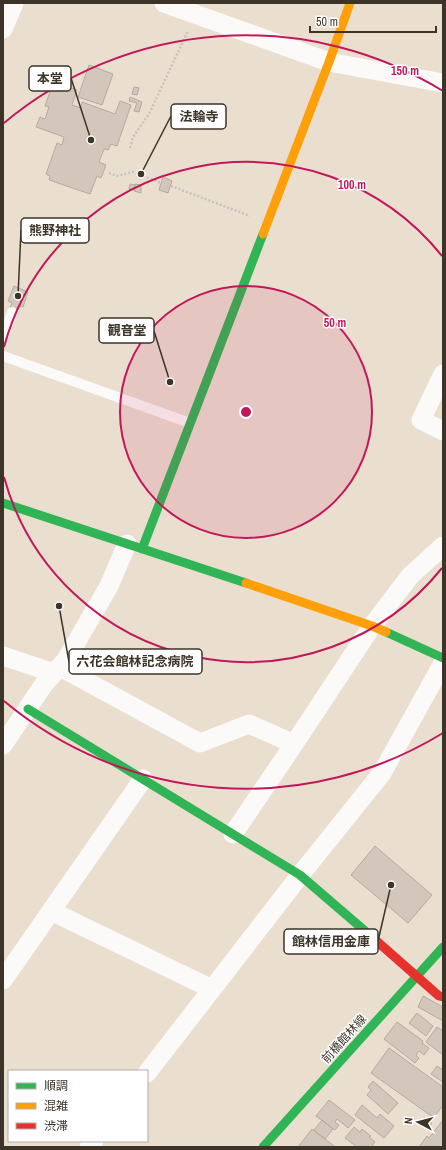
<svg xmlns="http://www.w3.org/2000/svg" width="446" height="1150" font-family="'Archivo Narrow','Noto Sans JP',sans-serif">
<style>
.building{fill:#d3c7bc;stroke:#b6aba1}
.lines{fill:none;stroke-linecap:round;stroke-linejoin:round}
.path{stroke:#c7c3be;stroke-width:2.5;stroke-dasharray:2 2;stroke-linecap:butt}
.lane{stroke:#fcfaf8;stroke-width:10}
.street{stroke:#fcfaf8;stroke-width:19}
.fast{stroke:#30b455;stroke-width:9}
.slow{stroke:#ff9f0a;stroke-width:9}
.jam{stroke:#e5322d;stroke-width:9}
.ring{fill:none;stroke:#c2185b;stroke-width:2}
.labels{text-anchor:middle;stroke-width:3;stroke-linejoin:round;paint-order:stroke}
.street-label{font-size:12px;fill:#3c3428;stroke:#fff}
.centre{fill:#c2185b;stroke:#fff;stroke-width:2}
.ring-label{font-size:12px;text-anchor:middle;font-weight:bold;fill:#c2185b;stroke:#fff;stroke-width:3;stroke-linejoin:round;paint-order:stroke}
.leader{fill:none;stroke:#3c3428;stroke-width:1.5}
.callout-dot{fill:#3c3428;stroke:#fff;stroke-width:1.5}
.callout{fill:#fff;stroke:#3c3428;stroke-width:1.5}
.callout-label{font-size:13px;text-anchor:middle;font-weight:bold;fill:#3c3428}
</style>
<rect width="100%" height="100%" fill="#eadece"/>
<path class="building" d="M89,65l24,9 -11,31 -24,-8z
M52,86l18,6 2,-4 5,2 -5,15 9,3 1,-6 33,12 5,-13 11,4 -14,41 -6,-2 -3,6 -4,-1 -5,13 7,3 -5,13 -4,-2 -7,18 -41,-14 1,-4 -4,-2 11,-31 5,2 2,-8 -28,-10 4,-10 5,2 4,-12 -4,-1z
M134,87l5,1 -2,7 -5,-1z
M130,97l12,5 -3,10 -5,-1 3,-8 -8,-2z
M163,177l9,4 -4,12 -9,-3z
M130,184l5,1 -1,5 -5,-1z
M135,184l6,1v8l-7,-2z
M14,286l14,6 -5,15 -5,-1 -2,4 -6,-2 2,-5 -4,-2z
M375,846l57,49 -24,28 -57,-48z
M423,996l20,11v14l-25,-14z
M417,1013l16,13 -7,10 -17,-13z
M397,1022l26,19 -1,2 7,5 -5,7 -5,-4 -3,4 3,3 -4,5 -31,-24z
M437,1027l6,4v24l-17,-13z
M389,1048l54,39v18l-9,13 -63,-45z
M437,1066l6,4v12l-12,-8z
M373,1081l25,22 -10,11 -21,-19 4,-5 -3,-3z
M329,1100l26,20 -7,8 -11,-9 -2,3 4,3 -4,5 -19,-14z
M362,1105l15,13 3,-4 14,12 -10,12 -29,-23z
M322,1120l11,9 -8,10 -11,-9z
M427,1120l5,3 -4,6 -6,-3z
M443,1120v27h-24l8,-11 2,2z
M354,1127l6,5 2,-3 9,7 -2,1 6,5 -4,5h-14l-12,-9z
M312,1129l22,17v1h-36z"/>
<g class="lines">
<path class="path" d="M130,148l3,-11 16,-23 39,-83
M109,173l8,3 16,-4 28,11
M171,186l79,30"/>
<path class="lane" d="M3,338l9,-26
M3,356l187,67"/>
<path class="street" d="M164,3l165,59 114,21
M3,29l11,-26
M443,374l-22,46 22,11
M3,656l51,17
M60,667l140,76 49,-19 45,20
M3,745l41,-61 22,-24 43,-74 18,-42
M233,834l61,-90 78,-118 38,-50 33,-30
M51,911l161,78
M3,980l140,-201
M147,1073l158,-204 77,-96 61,-110
M89,1147l5,-6"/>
<path class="fast" d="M3,503l243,80
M142,549l121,-315
M386,632l57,26
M28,709l272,166 72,62
M263,1147l180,-200"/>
<path class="slow" d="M263,234l66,-172 21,-59
M246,583l126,43 14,6"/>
<path class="jam" d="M372,937l67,59 4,1"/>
</g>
<circle cx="246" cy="412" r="126" fill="#c2185b" fill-opacity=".12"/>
<g class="ring">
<circle cx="246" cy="412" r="126"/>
<path d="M442 568A251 251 0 0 1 4 477M4 347A251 251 0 0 1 442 256"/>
<path d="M443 733A377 377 0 0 1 4 701M4 123A377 377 0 0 1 443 91"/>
</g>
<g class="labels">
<g class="street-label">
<text transform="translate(344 1039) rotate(-48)" y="4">前橋館林線</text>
</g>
</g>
<circle cx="246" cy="412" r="6" class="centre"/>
<g class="ring-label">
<text x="405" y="75">150 m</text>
<text x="352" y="189">100 m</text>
<text x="335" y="327">50 m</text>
</g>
<path class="leader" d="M91 140L71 78M141 174L171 116M18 296L21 230M170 382L154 331M59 606L69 662M391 885L378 941"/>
<g class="callout-dot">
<circle cx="91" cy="140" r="4"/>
<circle cx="141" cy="174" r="4"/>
<circle cx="18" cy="296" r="4"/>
<circle cx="170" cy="382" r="4"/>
<circle cx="59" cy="606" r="4"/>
<circle cx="391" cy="885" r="4"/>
</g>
<g class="callout">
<rect x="29" y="66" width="42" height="25" rx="4"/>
<rect x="171" y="104" width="55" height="25" rx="4"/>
<rect x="21" y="218" width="68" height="25" rx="4"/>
<rect x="99" y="318" width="55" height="25" rx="4"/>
<rect x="69" y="649" width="133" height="25" rx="4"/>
<rect x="284" y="929" width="94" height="25" rx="4"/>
</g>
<g class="callout-label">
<text x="50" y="83">本堂</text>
<text x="199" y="121">法輪寺</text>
<text x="55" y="235">熊野神社</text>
<text x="127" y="335">観音堂</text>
<text x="135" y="666">六花会館林記念病院</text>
<text x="331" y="946">館林信用金庫</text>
</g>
<rect width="446" height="1150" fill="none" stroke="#3c3428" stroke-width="8"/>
<rect x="8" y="1070" width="140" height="72" fill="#ffffff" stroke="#b1aea9"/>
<rect x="16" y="1083" width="20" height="6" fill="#30b455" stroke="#b1aea9"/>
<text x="44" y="1090" font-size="12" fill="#3c3428">順調</text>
<rect x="16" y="1103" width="20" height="6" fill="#ff9f0a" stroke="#b1aea9"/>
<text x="44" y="1110" font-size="12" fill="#3c3428">混雑</text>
<rect x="16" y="1123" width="20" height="6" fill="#e5322d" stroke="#b1aea9"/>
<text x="44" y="1130" font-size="12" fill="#3c3428">渋滞</text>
<g transform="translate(418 1122) rotate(277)" stroke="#ffffff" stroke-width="3" paint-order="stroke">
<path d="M0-3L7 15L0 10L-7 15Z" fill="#3c3428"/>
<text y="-6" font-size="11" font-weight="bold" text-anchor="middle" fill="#3c3428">N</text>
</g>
<path d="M310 26v6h126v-6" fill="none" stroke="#3c3428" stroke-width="2"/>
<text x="316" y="26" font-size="12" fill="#3c3428" stroke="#ffffff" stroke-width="3" paint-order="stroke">50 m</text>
</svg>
